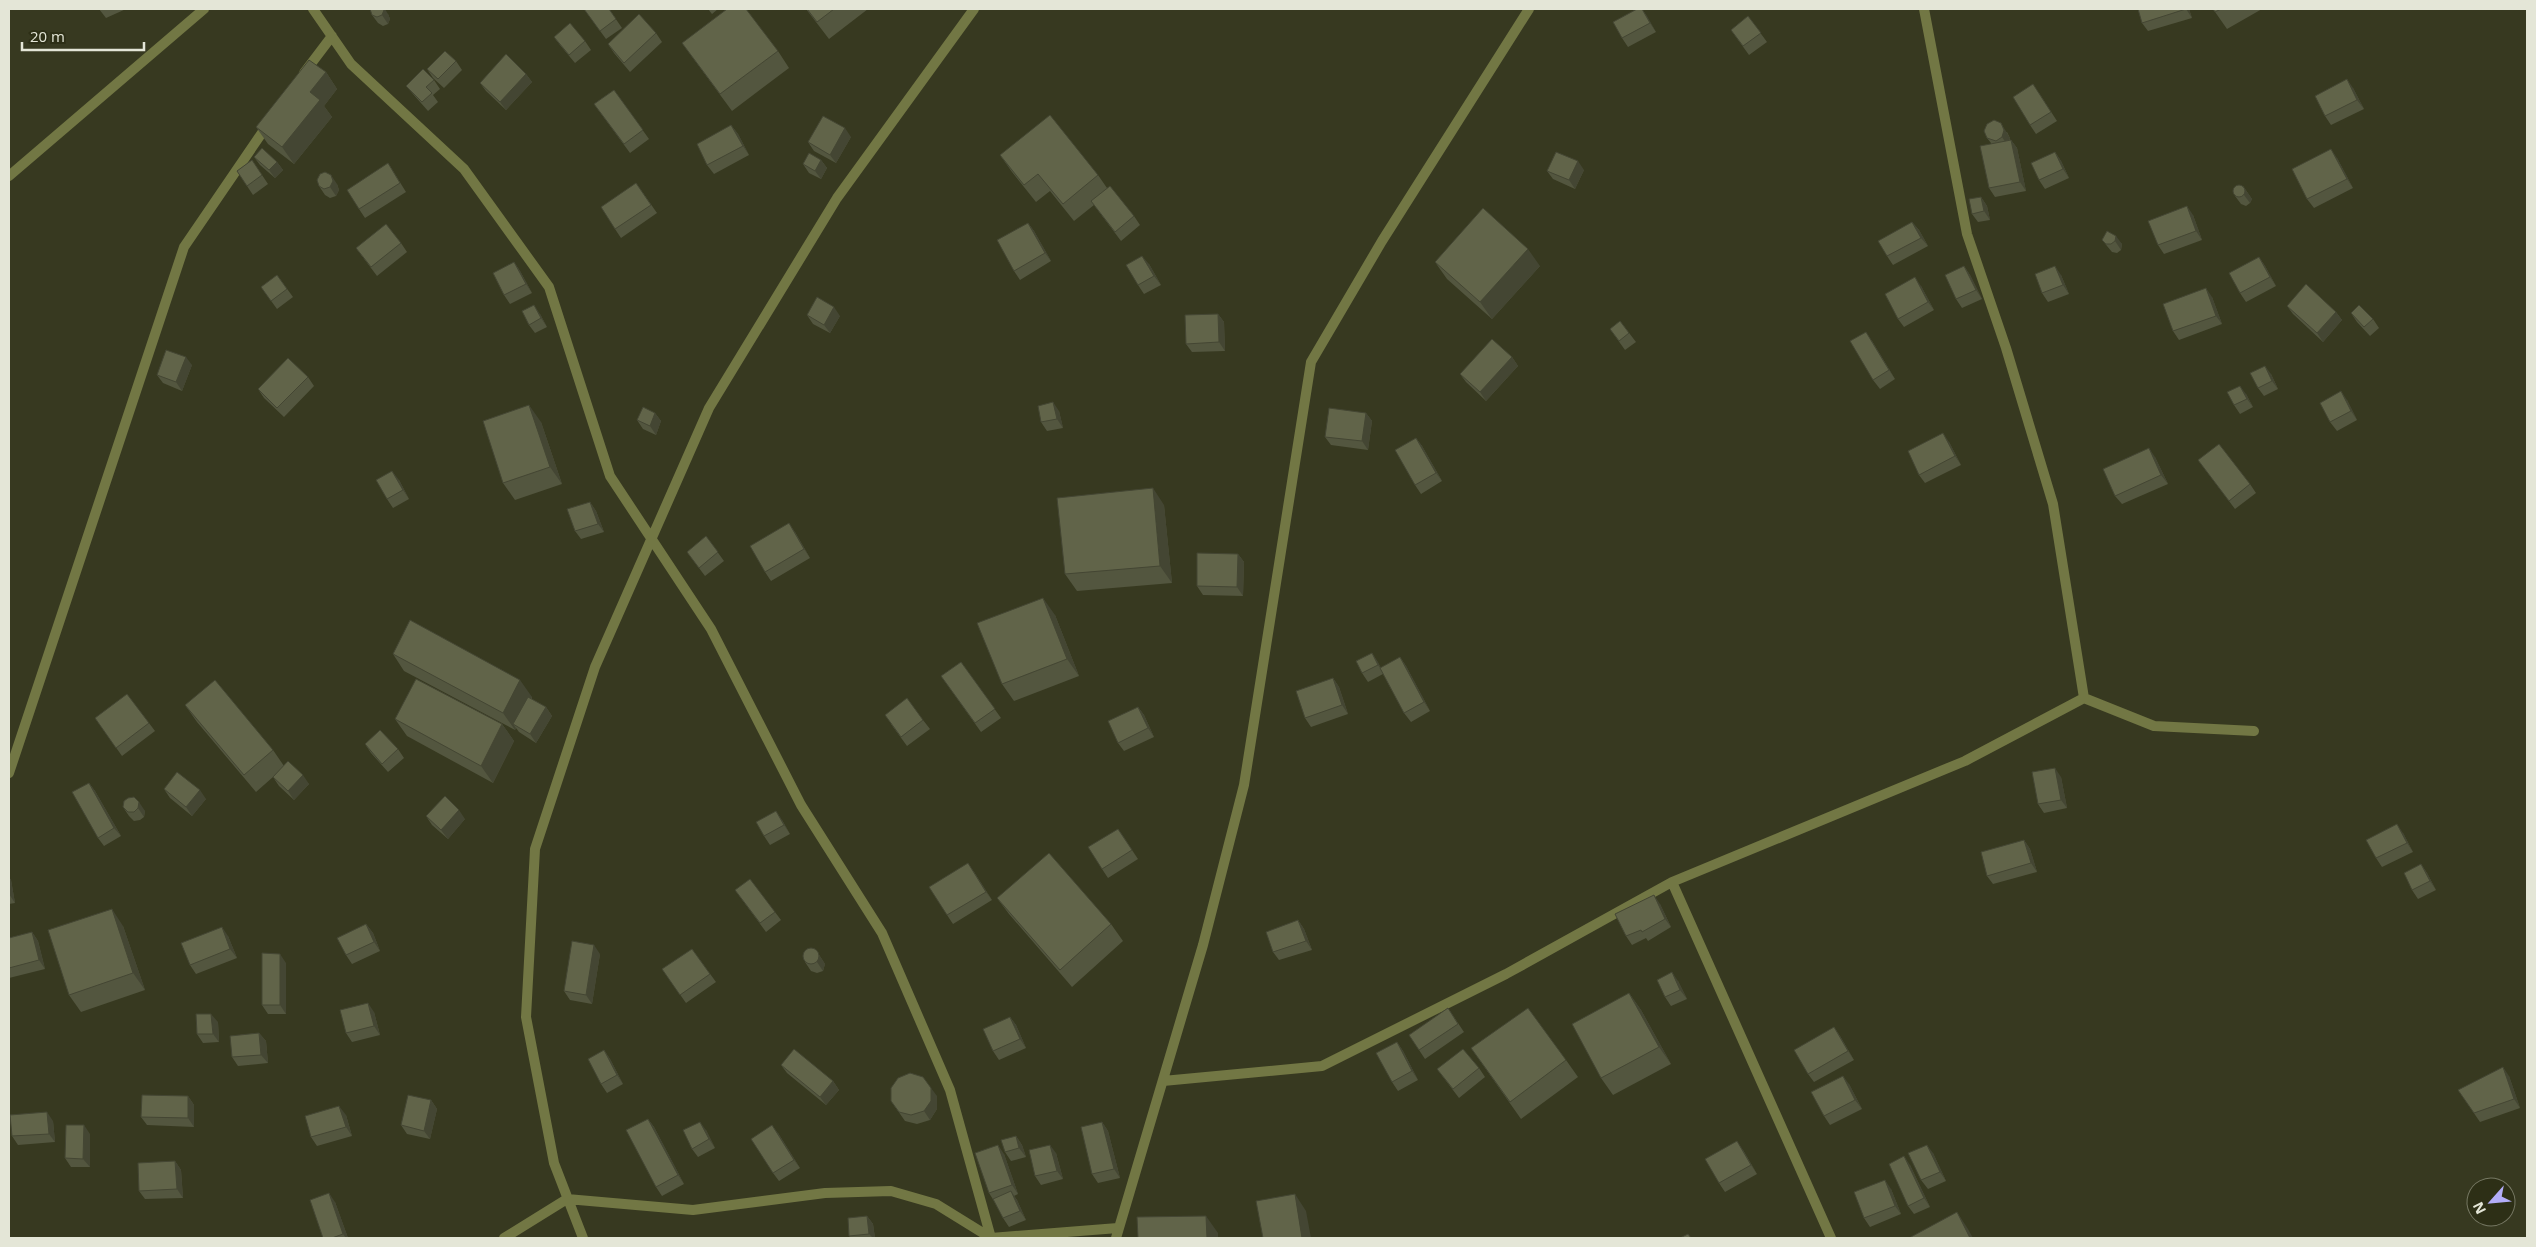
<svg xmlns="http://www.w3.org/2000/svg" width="2536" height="1247" font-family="'Open Sans',sans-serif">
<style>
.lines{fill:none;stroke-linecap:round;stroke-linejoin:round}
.minor{stroke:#727744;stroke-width:10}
.wall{fill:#53563f}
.shaded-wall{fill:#444633}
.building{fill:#616449;stroke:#444633}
</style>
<rect width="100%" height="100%" fill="#373920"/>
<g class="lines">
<path class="minor" d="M313,9l38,55 113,105 85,118 61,189 101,153 90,176 81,128 68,157 41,148
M1924,9l43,225 39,114 47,156 31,194
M304,73l28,-37
M9,176l195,-167
M9,773l175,-526 84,-123
M1672,882l159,356
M1163,1081l159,-15 184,-92 166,-92 293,-121 119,-63 70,28 100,5
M504,1238l63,-39 126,11 132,-17 66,-2 45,13 55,34 127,-10
M583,1238l-29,-75 -28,-146 9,-168 60,-182 114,-259 128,-210 137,-189
M1116,1238l87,-293 41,-160 67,-423 71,-121 147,-232"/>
</g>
<path class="wall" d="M99,9h27l-20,9z
M584,9h25l13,19 -16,11z
M708,9h10l-6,5z
M806,9h62l-39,30z
M1642,9l14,23 -28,15 -6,-9z
M2138,9h51l3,9 -44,13 -6,-8z
M2213,9h49l-35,20z
M388,14l2,5 -2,5 -5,2 -5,-3 -6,-8z
M1748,16l19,26 -18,13 -18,-25z
M656,33l6,9 -32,30 -16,-19 -6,-9z
M554,37l31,4 6,9 -16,13 -15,-18z
M682,43l96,8 11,17 -57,43z
M456,61l6,9 -18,18 -11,-10 -6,-9z
M326,72l11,17 -13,17 8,11 -38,47 -26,-20 -12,-17z
M526,74l6,8 -26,28 -20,-19 -6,-8z
M434,80l6,9 -7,6 5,7 -10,9 -15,-17 -7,-8z
M2353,88l11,21 -33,16 -6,-9z
M614,90l35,49 -19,14 -36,-49z
M2039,93l18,28 -21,13 -6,-9z
M731,125l7,9 11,21 -35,19 -7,-9z
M2007,132l3,6v2h1l6,8 9,43 -31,6 -6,-9 2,-45 -4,-5z
M851,137l-15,26 -22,-12 -6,-9z
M2055,152l6,9 8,17 -24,11 -6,-9z
M1000,155l98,20 9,13 27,28 6,9 -19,16 -27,-36 -20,16 -24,-30 -14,11 -24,-30z
M254,157l23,5 6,8 -8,8 -15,-13z
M2337,158l16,30 -39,20 -7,-9z
M252,160l16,24 -15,11 -16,-24z
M821,160l6,8 -6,11 -12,-6 -6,-9z
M388,163l18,29 -41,26 -6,-9z
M1584,170l-9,19 -22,-10 -6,-8z
M636,183l21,30 -36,25 -6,-9z
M337,184l2,6 -3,6 -6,2 -5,-3 -6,-9z
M2243,186l9,13 -2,4 -4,3 -5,-2 -6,-8z
M1981,197l6,9 3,14 -12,2 -6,-8z
M2193,215l9,25 -38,14 -6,-9z
M1912,222l7,8 9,16 -35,19 -6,-9z
M1028,223l6,8 17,30 -31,19 -6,-9z
M2107,231l15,13 -1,6 -4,3 -5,-1 -10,-12z
M401,243l6,9 -30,24 -21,-28z
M2259,257l6,9 11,20 -30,16 -6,-9z
M514,262l6,9 12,22 -22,11 -6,-9z
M1435,262l105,4 -48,53 -45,-40z
M1149,264l12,21 -17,9 -6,-9z
M1964,266l6,9 12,24 -20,9 -6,-9z
M277,275l16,22 -16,12 -16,-22z
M2061,275l8,19 -21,8 -6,-9z
M1921,286l13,24 -30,17 -6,-8z
M2212,297l10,27 -43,16 -6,-9z
M2287,306l49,6 6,8 -19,22 -30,-28z
M2351,313l22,6 6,9 -9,8 -13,-14z
M540,314l7,13 -12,6 -6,-8z
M1218,314l6,8 1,29 -33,1 -6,-8z
M807,315l33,1 -10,17 -17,-9z
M1620,321l16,21 -11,8 -15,-21z
M1872,341l23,38 -15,10 -7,-9z
M1512,357l6,9 -32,35 -20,-19 -6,-8z
M192,365l-10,26 -19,-8 -6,-8z
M2271,374l7,15 -14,7 -6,-8z
M308,377l6,9 -30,31 -20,-19 -6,-9z
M2246,394l7,13 -13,7 -6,-9z
M2347,400l10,20 -20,11 -7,-9z
M1059,411l4,17 -16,3 -6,-9z
M655,413l6,8 -5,14 -13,-6 -6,-9z
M1366,413l6,8 -4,29 -37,-5 -6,-8z
M541,422l21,62 -47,16 -12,-17z
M1416,438l6,8 20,35 -21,13 -6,-9z
M1949,442l12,23 -36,18 -6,-8z
M2155,457l13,27 -46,20 -7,-8z
M2198,460l52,24 6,9 -21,16z
M399,480l10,19 -16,9 -6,-9z
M590,502l6,9 8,21 -23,7 -6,-8z
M1164,505l8,78 -95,8 -12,-17z
M795,532l15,26 -39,23 -6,-9z
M706,536l18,25 -19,15 -18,-24z
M1238,554l6,8 -1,34 -40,-1 -6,-9z
M1055,615l24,61 -65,25 -12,-17z
M1372,653l9,15 19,-11 6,9 24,45 -19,11 -7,-9 -21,-39 -15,8 -6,-9z
M393,654l139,43v2l14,8 6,9 -16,27 -17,-11 -3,-4 -1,2 -111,-59z
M961,662l40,56 -20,14 -40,-56z
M1333,678l6,9 9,27 -37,13 -6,-9z
M185,705l88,45 11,16 25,18 -15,16 -15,-14 -6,-9 -17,15 -59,-70z
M1138,707l6,8 10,22 -30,14 -6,-8z
M95,718l54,5 6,8 -33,25z
M395,719l107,5 12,17 -21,42 -86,-47z
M923,720l7,9 -23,17 -16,-22z
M365,744l33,5 6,9 -16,14 -17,-19z
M2061,777l6,31 -23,5 -6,-9z
M89,783l6,8 26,45 -17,10 -6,-8z
M164,789l42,10 -14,17 -22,-18z
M124,801l21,10 -1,6 -4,3 -6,1 -5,-5 -6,-9z
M426,816l39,3 -17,20 -16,-14z
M782,820l8,14 -20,11 -6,-9z
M1118,829l20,30 -30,19 -6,-9z
M2403,833l10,19 -31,15 -6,-9z
M2024,840l6,9 7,23 -44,12 -6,-8z
M2421,864l6,9 9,17 -18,9 -6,-9z
M974,872l18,28 -39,24 -6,-9z
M9,877l2,3 4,23 -6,1z
M735,890l40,22 6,8 -15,12z
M997,898l114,26 12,17 -51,46 -63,-73z
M1660,904l11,23 -23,14 -2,-3 -14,7 -6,-9z
M1298,920l6,9 8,21 -33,10 -6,-8z
M366,924l7,9 7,18 -28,13 -6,-9z
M123,926l22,64 -64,22 -12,-17z
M32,932l6,9 7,28 -36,9v-40z
M228,936l9,22 -41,16 -6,-9z
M692,949l24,33 -30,21 -24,-34z
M816,950l9,14 -2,7 -6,2 -6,-2 -6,-9z
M600,954l-8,50 -22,-4 -6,-9z
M286,963v51h-18l-6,-9z
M1678,981l9,18 -16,7 -6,-9z
M1629,993l12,17 30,54 -58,31 -12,-17z
M1448,1008l16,24 -39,27 -16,-24z
M374,1012l6,23 -28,7 -6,-9z
M1010,1017l6,8 10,23 -27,12 -6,-9z
M218,1022l1,20 -16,1 -6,-9z
M1834,1027l6,9 14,24 -40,22 -6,-8z
M259,1033l7,8 2,22 -30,3 -6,-9z
M1397,1042l6,9 15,29 -20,11 -6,-9z
M1471,1048l95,12 12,17 -57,42z
M604,1050l6,9 13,25 -16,9 -6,-9z
M781,1065l52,16 6,9 -13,15 -39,-32z
M1479,1068l6,9 -26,21 -22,-29z
M2509,1076l11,32 -40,14 -22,-32z
M1849,1084l13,25 -32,16 -6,-9z
M188,1096l6,9v22l-47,-2 -6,-8z
M937,1096v13l-7,11 -13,4 -12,-3 -14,-20z
M431,1100l6,9 -7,30 -23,-5 -6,-9z
M346,1115l6,21 -35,10 -6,-9z
M648,1119l6,8 30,57 -22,12 -6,-9z
M53,1121l2,21 -37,3 -6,-9z
M1102,1122l6,9 12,47 -22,5 -6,-9z
M706,1130l9,18 -17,9 -6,-8z
M778,1133l22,35 -21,13 -6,-8z
M90,1134v33h-19l-6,-9z
M1016,1136l6,9 4,12 -15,4 -6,-9z
M1743,1150l14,24 -32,18 -6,-9z
M1056,1153l7,26 -22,6 -6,-9z
M1933,1153l13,28 -18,8 -7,-9z
M1004,1154l14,40 -4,2 3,4 9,20 -17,7 -6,-9 -9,-17 -5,-8z
M175,1161l6,9 2,28 -38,1 -6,-8z
M1910,1165l20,42 -16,7 -6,-8z
M1891,1189l10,25 -31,13 -6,-9z
M335,1202l13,36h-25z
M867,1216l6,8 2,14h-24l-2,-2z"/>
<path class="shaded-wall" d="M384,9h1l3,5 2,5 -2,5 -6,-9z
M1642,9l5,7 9,16 -6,-9z
M2186,9h3l3,9z
M326,72l11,17 -13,17 8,11 -38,47 -12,-17 28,-55z
M526,74l6,8 -26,28 -6,-8z
M2347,79l6,9 11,21 -7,-9z
M2001,123l9,15 -2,8 -6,-9z
M731,125l7,9 11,21 -6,-9z
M845,128l6,9 -15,26 -6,-8z
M2011,140l6,8 9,43 -6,-9z
M2331,149l6,9 16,30 -6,-9z
M2055,152l6,9 8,17 -6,-9z
M821,160l6,8 -6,11 -6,-8z
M1578,161l6,9 -9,19 -6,-9z
M277,162l6,8 -8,8 -6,-8z
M331,175l6,9 2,6 -3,6 -6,-9z
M2243,186l9,13 -2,4 -6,-8z
M1981,197l6,9 3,14 -6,-9z
M2187,206l6,9 9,25 -6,-9z
M1912,222l7,8 9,16 -7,-8z
M1028,223l6,8 17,30 -6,-8z
M2116,236l6,8 -1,6 -6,-9z
M1528,249l12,17 -48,53 -12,-17z
M1142,256l7,8 12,21 -7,-9z
M2259,257l6,9 11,20 -6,-9z
M514,262l6,9 12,22 -6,-9z
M1964,266l6,9 12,24 -6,-9z
M2055,266l6,9 8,19 -6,-9z
M1915,277l6,9 13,24 -6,-8z
M2206,288l6,9 10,27 -6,-8z
M534,305l6,9 7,13 -6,-9z
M834,307l6,9 -10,17 -6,-8z
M2336,312l6,8 -19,22 -6,-9z
M1218,314l6,8 1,29 -6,-9z
M1866,332l6,9 23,38 -6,-9z
M186,357l6,8 -10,26 -6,-9z
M1512,357l6,9 -32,35 -6,-9z
M2265,366l6,8 7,15 -6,-8z
M2240,386l6,8 7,13 -6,-8z
M2341,391l6,9 10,20 -6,-9z
M1053,402l6,9 4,17 -6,-9z
M529,405l12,17 21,62 -12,-17z
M655,413l6,8 -5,14 -6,-9z
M1366,413l6,8 -4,29 -6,-9z
M1943,433l6,9 12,23 -6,-9z
M1416,438l6,8 20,35 -6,-8z
M2149,448l6,9 13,27 -7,-9z
M392,471l7,9 10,19 -6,-9z
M1153,488l11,17 8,78 -12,-17z
M590,502l6,9 8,21 -6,-8z
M789,523l6,9 15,26 -6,-9z
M1238,554l6,8 -1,34 -6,-9z
M1043,598l12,17 24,61 -12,-17z
M1372,653l6,9 6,12 -6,-9z
M1400,657l6,9 24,45 -6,-9z
M1333,678l6,9 9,27 -6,-9z
M520,680l12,17 -15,29 -4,-2 3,4 -1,2 -12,-17z
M546,707l6,9 -16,27 -6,-9z
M1138,707l6,8 10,22 -6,-9z
M502,724l12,17 -21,42 -12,-17z
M2055,768l6,9 6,31 -6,-8z
M303,775l6,9 -15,16 -6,-9z
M89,783l6,8 26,45 -7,-8z
M200,790l6,9 -14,17 -6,-9z
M139,802l6,9 -1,6 -6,-9z
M459,810l6,9 -17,20 -7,-9z
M776,811l6,9 8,14 -6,-9z
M2397,824l6,9 10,19 -6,-9z
M1118,829l6,8 14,22z
M2024,840l6,9 7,23 -6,-9z
M968,863l6,9 18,28 -6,-8z
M2421,864l6,9 9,17 -6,-9z
M9,877l2,3 4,23 -6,-9z
M1654,895l6,9 11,23 -6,-8z
M112,909l11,17 22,64 -12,-17z
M1298,920l6,9 8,21 -6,-9z
M366,924l7,9 7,18 -6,-9z
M222,927l6,9 9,22 -7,-9z
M32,932l6,9 7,28 -6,-9z
M594,945l6,9 -8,50 -6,-9z
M816,950l9,14 -2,7 -6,-9z
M280,954l6,9v51l-6,-9z
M1672,972l6,9 9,18 -7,-9z
M1629,993l12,17 30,54 -12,-17z
M368,1003l6,9 6,23 -6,-9z
M211,1014l7,8 1,20 -6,-8z
M1010,1017l6,8 10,23 -6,-9z
M1834,1027l6,9 14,24 -6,-9z
M259,1033l7,8 2,22 -7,-8z
M1397,1042l6,9 15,29 -6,-9z
M604,1050l6,9 13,25 -6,-9z
M2503,1067l6,9 11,32 -6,-9z
M1843,1076l6,8 13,25 -7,-9z
M833,1081l6,9 -13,15 -6,-8z
M931,1088l6,8v13l-7,11 -6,-9z
M188,1096l6,9v22l-6,-9z
M431,1100l6,9 -7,30 -6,-8z
M339,1106l7,9 6,21 -6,-9z
M47,1112l6,9 2,21 -6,-8z
M648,1119l6,8 30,57 -6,-9z
M700,1122l6,8 9,18 -6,-9z
M1102,1122l6,9 12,47 -6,-9z
M84,1125l6,9v33l-7,-8z
M772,1125l6,8 22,35 -6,-8z
M1016,1136l6,9 4,12 -7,-9z
M1737,1141l6,9 14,24 -6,-9z
M998,1145l6,9 14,40 -6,-9z
M1050,1145l6,8 7,26 -6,-8z
M1927,1145l6,8 13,28 -6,-9z
M1904,1156l6,9 20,42 -6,-9z
M175,1161l6,9 2,28 -6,-9z
M1885,1180l6,9 10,25 -6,-8z
M1011,1191l6,9 9,20 -6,-9z
M329,1193l6,9 13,36h-2l-3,-4z
M1295,1194l11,17 5,27h-9z
M1957,1212l11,17 5,9h-3z
M867,1216l6,8 2,14h-2l-4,-4z
M1206,1216l12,17v5h-11z"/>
<path class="building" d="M370,9h14v1l-2,5 -5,2 -5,-2z
M584,9h25l7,10 -16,12z
M727,9h19l32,42 -58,43 -38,-51z
M807,9h27l-17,13z
M1637,9h5l8,14 -28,15 -9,-16z
M2138,9h48l-44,14z
M2213,9h8l-6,3z
M639,14l17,19 -32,30 -16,-19z
M1748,16l13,17 -18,13 -12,-16z
M570,23l15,18 -16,14 -15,-18z
M445,51l11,10 -18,18 -11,-10z
M506,54l20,20 -26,28 -20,-19z
M309,60l17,12 -16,20 10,8 -38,47 -26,-20z
M423,69l11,11 -8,7 6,6 -10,9 -16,-16z
M2347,79l10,21 -32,16 -10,-20z
M2033,84l18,28 -21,13 -17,-28z
M614,90l29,40 -19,14 -30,-40z
M1050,115l48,60 -35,29 -25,-30 -14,11 -24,-30z
M823,116l22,12 -15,27 -22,-13z
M1994,120l7,3 3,7 -2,7 -6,4 -9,-3 -3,-7 3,-7z
M731,125l12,21 -36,19 -10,-21z
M2011,140l9,42 -31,6 -9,-42z
M262,148l15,14 -8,8 -15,-13z
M2331,149l16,30 -40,20 -15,-30z
M1556,152l22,9 -9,19 -22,-9z
M2055,152l8,17 -24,11 -8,-17z
M809,153l12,7 -6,11 -12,-7z
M252,160l10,15 -15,11 -10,-15z
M388,163l12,20 -41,26 -12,-19z
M325,172l6,3 2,6 -3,6 -6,2 -5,-3 -2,-6 3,-6z
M636,183l15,22 -36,24 -14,-22z
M2233 191a6 6 0 1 1 12 0a6 6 0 1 1-12 0Z
M1110,186l24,30 -19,16 -24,-31z
M1981,197l3,14 -12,3 -3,-15z
M2187,206l9,25 -38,14 -10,-24z
M1483,208l45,41 -48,53 -45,-40z
M1912,222l9,16 -34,18 -9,-15z
M1028,223l17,30 -31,18 -17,-31z
M386,224l15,19 -30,24 -15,-19z
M2107,231l9,5 -1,5 -4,3h-5l-4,-4z
M1142,256l12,20 -16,9 -12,-20z
M2259,257l11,20 -30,16 -11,-20z
M514,262l12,22 -22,11 -11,-22z
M1964,266l12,24 -20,9 -11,-24z
M2055,266l8,19 -21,8 -7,-19z
M277,275l10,14 -16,12 -10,-14z
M1915,277l13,25 -30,17 -13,-25z
M2306,284l30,28 -19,21 -30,-27z
M2206,288l10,28 -43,15 -10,-27z
M817,297l17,10 -10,18 -17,-10z
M534,305l7,13 -12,7 -7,-14z
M2359,305l14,14 -9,8 -13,-14z
M1218,314l1,28 -33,2 -1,-29z
M1620,321l9,12 -10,8 -9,-12z
M1866,332l23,38 -16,10 -23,-39z
M1492,339l20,18 -32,35 -20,-18z
M166,350l20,7 -10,25 -19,-7z
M288,358l20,19 -31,31 -19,-19z
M2265,366l7,15 -14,7 -8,-15z
M2240,386l7,13 -13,6 -7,-13z
M2341,391l10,20 -21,11 -10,-19z
M1053,402l4,17 -16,3 -3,-16z
M529,405l21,62 -47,16 -20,-62z
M643,407l12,6 -5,13 -13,-6z
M1329,408l37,5 -4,28 -37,-4z
M1943,433l12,23 -36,19 -11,-24z
M1416,438l20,35 -21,12 -20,-35z
M2219,444l31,40 -21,17 -31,-41z
M2149,448l12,27 -46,21 -12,-27z
M392,471l11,19 -16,9 -11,-19z
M1153,488l7,78 -95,8 -8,-76z
M590,502l8,22 -23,7 -8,-22z
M789,523l15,26 -39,23 -15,-26z
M706,536l12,16 -19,16 -12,-16z
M1197,553l41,1 -1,33 -40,-1z
M1043,598l24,61 -65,25 -25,-61z
M410,620l110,60 -17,33 -110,-59z
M1372,653l6,12 -16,8 -6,-12z
M1400,657l24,45 -20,11 -24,-45z
M961,662l34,47 -20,14 -34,-47z
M1333,678l9,27 -37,13 -9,-27z
M416,679l86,45 -21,42 -86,-47z
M215,680l58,70 -29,25 -59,-70z
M127,694l22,29 -33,25 -21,-30z
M528,697l18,10 -16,27 -17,-10z
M907,698l16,22 -22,17 -16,-22z
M1138,707l10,21 -30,15 -10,-22z
M380,730l18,19 -16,15 -17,-20z
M288,761l15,14 -15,16 -15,-14z
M2055,768l6,32 -23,4 -6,-32z
M177,772l23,18 -14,17 -22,-18z
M89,783l25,45 -16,10 -26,-46z
M445,796l14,14 -18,20 -15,-14z
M134,797l5,5 -1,6 -4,4h-6l-5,-5 1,-6 4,-3z
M776,811l8,14 -20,11 -8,-14z
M2397,824l10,19 -31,15 -10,-18z
M1118,829l14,21 -30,19 -14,-22z
M2024,840l7,23 -44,13 -6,-24z
M1049,853l62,71 -51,46 -63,-72z
M968,863l18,29 -39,23 -18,-28z
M2421,864l9,17 -18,9 -8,-17z
M750,879l25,33 -15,11 -25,-33z
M1654,895l11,24 -23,13 -1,-2 -15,6 -11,-22z
M112,909l21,64 -64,22 -21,-65z
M1298,920l8,21 -33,11 -7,-20z
M366,924l8,18 -28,13 -9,-17z
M222,927l8,22 -40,16 -9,-22z
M32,932l7,28 -30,8v-30z
M572,941l22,4 -8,50 -22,-4z
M803 956a8 8 0 1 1 16 0a8 8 0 1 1-16 0Z
M692,949l18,25 -30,21 -18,-26z
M262,953l18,1v51h-18z
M1672,972l8,18 -15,7 -8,-17z
M1629,993l30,54 -58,31 -29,-54z
M368,1003l6,23 -28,7 -6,-23z
M1448,1008l10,16 -39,26 -10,-15z
M1528,1008l38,52 -56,42 -39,-54z
M196,1014h15l2,20h-16z
M1010,1017l10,22 -27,12 -10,-22z
M1834,1027l14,24 -40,23 -14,-24z
M259,1033l2,22 -29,2 -2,-21z
M1397,1042l15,29 -20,11 -16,-29z
M794,1049l39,32 -13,16 -39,-32z
M1463,1049l16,19 -26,21 -16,-20z
M604,1050l13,25 -16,9 -13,-25z
M2503,1067l11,32 -40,14 -16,-23z
M910,1073l13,4 8,11v13l-7,10 -13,4 -12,-3 -8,-11v-13l7,-10z
M1843,1076l12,24 -31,16 -13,-24z
M142,1095l46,1v22l-47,-1z
M408,1095l23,5 -7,31 -23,-6z
M339,1106l7,21 -35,10 -6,-21z
M47,1112l2,22 -37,2 -2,-21z
M648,1119l30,56 -22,12 -30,-57z
M700,1122l9,17 -17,10 -9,-19z
M1102,1122l12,47 -22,5 -11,-47z
M66,1125h18l-1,34 -18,-1z
M772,1125l22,35 -21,13 -22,-34z
M1016,1136l3,12 -14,4 -4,-12z
M1737,1141l14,24 -32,18 -14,-24z
M998,1145l14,40 -23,8 -14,-40z
M1050,1145l7,26 -22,5 -6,-26z
M1927,1145l13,27 -19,8 -13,-27z
M1904,1156l20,42 -16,8 -19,-42z
M175,1161l2,28 -38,2 -1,-28z
M1885,1180l10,26 -31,12 -10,-26z
M1011,1191l9,20 -17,7 -10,-19z
M329,1193l14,41 -11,4h-9l-13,-38z
M1295,1194l7,44h-39l-7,-37z
M1957,1212l13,26h-61z
M867,1216l2,18 -20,2 -1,-18z
M1206,1216l1,22h-69l-1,-21z
M1688,1234l3,4h-11z"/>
<rect width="2536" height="1247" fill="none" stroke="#e4e6d7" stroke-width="20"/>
<g transform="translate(2491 1202) rotate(243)"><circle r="24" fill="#2d2f16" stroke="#767863"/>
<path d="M0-4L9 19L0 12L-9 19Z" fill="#b3adf9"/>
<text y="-8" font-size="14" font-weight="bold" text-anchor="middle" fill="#e4e6d7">N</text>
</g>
<path d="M22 42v8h122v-8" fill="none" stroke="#e4e6d7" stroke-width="2.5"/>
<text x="30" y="42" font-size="15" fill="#e4e6d7" stroke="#2d2f16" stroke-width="4" paint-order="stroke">20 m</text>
</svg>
